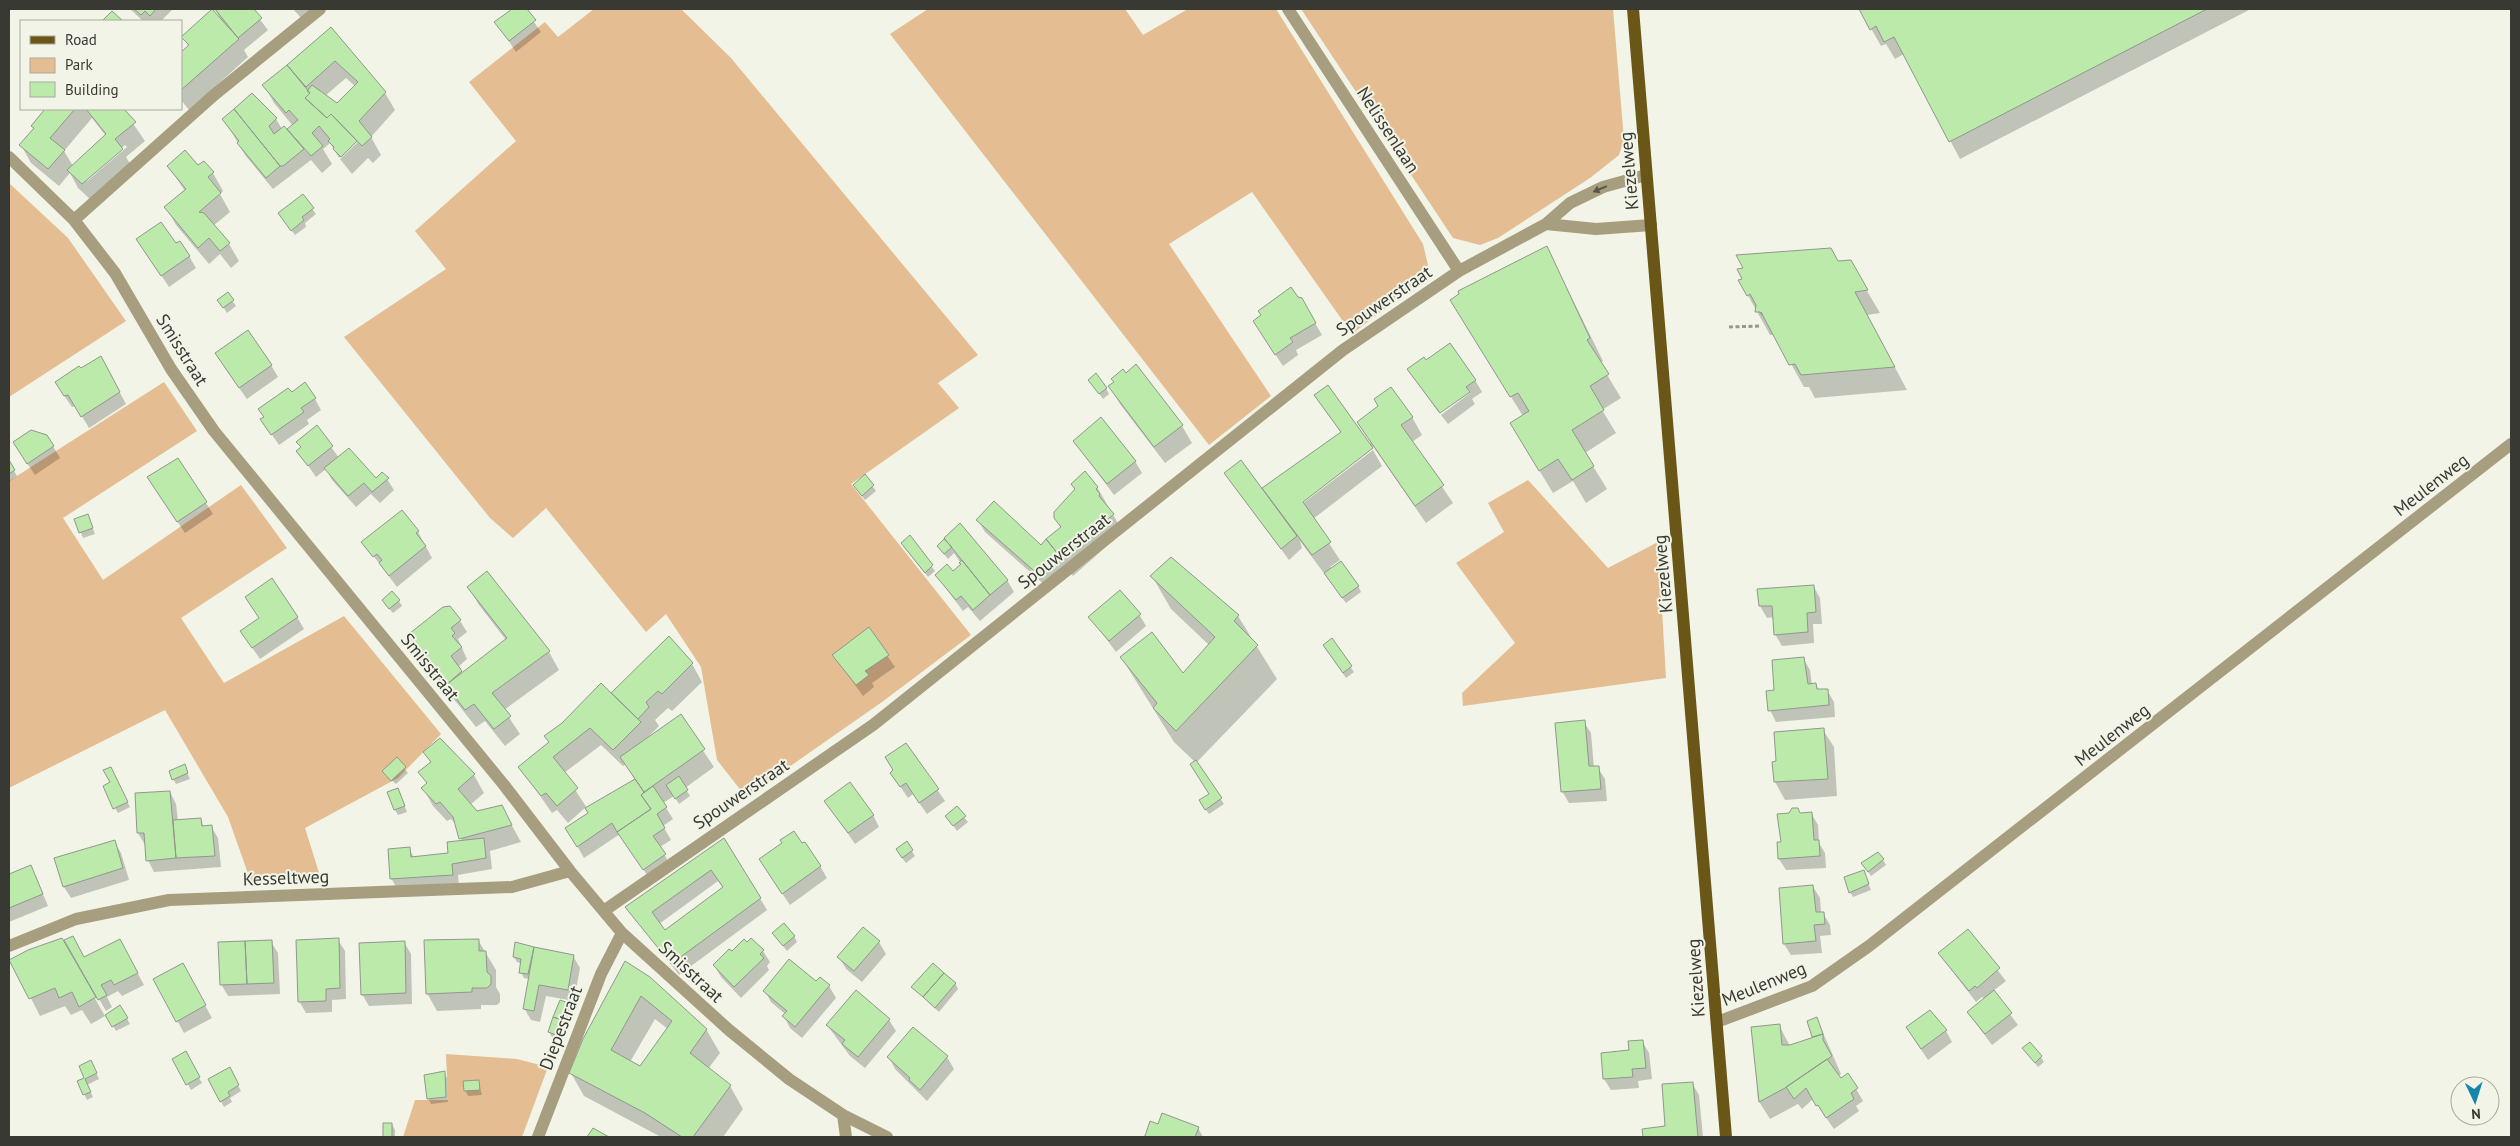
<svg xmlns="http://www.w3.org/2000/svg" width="2520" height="1146" font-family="'PT Sans',sans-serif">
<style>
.green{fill:#e5bd92}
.shadow{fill:#0003;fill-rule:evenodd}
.building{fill:#bceaaa;stroke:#90988d;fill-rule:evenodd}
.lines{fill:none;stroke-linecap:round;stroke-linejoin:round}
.path{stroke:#96988e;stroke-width:3;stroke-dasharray:4 2.5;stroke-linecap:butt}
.minor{stroke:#a79d7f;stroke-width:12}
.major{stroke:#6a5617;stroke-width:12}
.oneway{fill:#5a574a}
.labels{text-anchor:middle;stroke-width:4;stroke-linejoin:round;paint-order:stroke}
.street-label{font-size:18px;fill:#393934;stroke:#f1f4e6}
</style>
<rect width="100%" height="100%" fill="#f1f4e6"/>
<path class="green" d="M594,9h87l50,49 247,297 -40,28 21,25 -108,76 120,151 -89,67 -136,95 -29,-37 -16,-93 -35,-53 -20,18 -100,-124 -33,30 -23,-20 -146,-181 102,-68 -31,-38 101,-90 -47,-59 76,-60 13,15z
M928,9h197l18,26 45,-26h88l147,235 5,21 -10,18 -66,51 -100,-142 -83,52 102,152 -62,49 -319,-411z
M1301,9h312l11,131 -5,15 -29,23 -92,60 -18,7 -27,-7z
M9,183l59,55 58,83 -117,76z
M164,382l33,49 -134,87 40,62 138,-95 46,63 -106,70 43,65 120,-67 97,118 -43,44 -93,50 16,51 -70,3 -23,-65 -63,-107 -156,78v-307z
M1528,480l80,88 50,-26 8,136 -203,28 -1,-13 53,-50 -59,-80 48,-31 -16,-29z
M446,1054l71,5 31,8 -26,70h-119l12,-37h33z"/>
<path class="shadow" d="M130,9h43l-12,12h-18z
M217,9h35l16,21 -24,20 4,7 -59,53 -8,-10v-46l8,-7 -6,-10 36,-21 -4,-6z
M293,9h23l-13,11z
M514,9h11l16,23 -25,20 -20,-30z
M1860,9h391l-291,150 -56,-105 -9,5 -9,-15 -5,2z
M331,29l54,64 10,17 -24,27 10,18 -8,8 -5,-5 -16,16 -12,-15 22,-21 -1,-2 -22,22 -9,-15 -7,6 9,15 -10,9 -11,-13 -38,29 -28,-34 -21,-36 28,-24 24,24 6,10 11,7 -4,-7 4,-3 -19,-23 -10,-18zM346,78l9,8 -18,18 -12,-8z
M46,109h77l22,32 -19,16 6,10 -40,34 -14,-13 -8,-15 -11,13 -28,-23 -10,-18 13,-16 -2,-3zM92,118l14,18 -33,30 -9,-15zM125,145l2,2 -40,34 -1,-1z
M168,166h30l15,7 10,18 -3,3 10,18 -17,14 16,18 10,17 -8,7 -11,-14 -11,10 -33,-39 -10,-18 19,-16z
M303,196l13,18 -11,9 1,4 -11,8 -12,-16z
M138,240l38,5 13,11 7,12 -27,19z
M1547,248l56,113 -3,2 21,35 -19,12 14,23 -31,20 22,36 -21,14 -13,-22 -20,12 -28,-46 -2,-31 -58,-92z
M1838,262h12l30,51 -13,2 40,75 -92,8 -6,-11h-5l-29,-52h-5l-30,-54z
M228,294l8,12 -9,7 -5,-8z
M1297,298l4,1 21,36 -26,15 2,5 -15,11 -22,-33z
M1426,361l49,19 7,12 -10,7 3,5 -27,20 -7,-9 29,-22v-3l-31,23 -31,-43z
M223,365h48l7,12 -31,22z
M107,369l19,35 -37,24 -13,-22 -4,1 -9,-13 18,-24z
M1089,380l17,8 3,6 -6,5z
M1110,387l72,39 10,17 -27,20 -45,-59z
M291,394l24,5 6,11 -14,10 2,4 -30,21 -17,-25z
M1316,395l53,49 2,-1 -13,-21 54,-5 10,18 -10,7 41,61 -27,20 -53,-77 -76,59 1,2 75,-57 9,16 -69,53 27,41 -10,7 28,19 3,6 -15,11 -46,-62 2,7 -13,12 -64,-87 39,21 77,-61z
M317,427l22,31 36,22 12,-1 7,11 -14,13 -9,-9 -15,13 -24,-27 -6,-11 -10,8 -18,-26 4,-3 -4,-6z
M47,436l13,22 -25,17 -14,-21z
M1074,441l61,20 7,12 -28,22z
M178,459l35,55 -28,19 -29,-44z
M9,462l8,14 -7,5 -1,-2z
M865,476l11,15 -11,9 -11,-14z
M1097,487l26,45 -50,44 -5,-6 -20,18 -63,-56 -7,-12 63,27 20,-19 -6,-10z
M76,520l14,1 5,13 -12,4z
M418,532l14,26 -35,29 -34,-45z
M910,537l25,34 -7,6 -23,-29z
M945,538l62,42 7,12 -34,29 -12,-14 -5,4 -27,-36 17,-3 9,-7 -8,-12 -6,6 -6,-7 -3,-6 10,-2z
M487,573l62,79 10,18 -55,40 16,24 -15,12 -20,-25 -9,6 -62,-78 -7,-12 53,-16 7,11 -9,7 9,20 -9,8 4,7 44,-34 -27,-35 -10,-17z
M1152,576l86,40 39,63 -81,84 28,41 -15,10 -9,-13 10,-6 -15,-33 -21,-20 -53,-85 61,18 27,-30 -38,-36z
M1814,587l6,11 2,26h-9l1,19 -32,3 -7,-12 -1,-17 -7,1 -7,-12 -1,-16z
M399,601l3,5 -9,7 -7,-8z
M1139,614l7,12 -30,26 -26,-35z
M297,617l7,12 -44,30 -11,-16z
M868,628l27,39 -23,16 2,4 -11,9 -29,-40z
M669,638l23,26 10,18 -30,29 -4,-3 -13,12 4,6 -13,13 34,-23 34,51 -29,21 5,8 -11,8 -5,-8 -11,7 10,16 -10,7 8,14 -11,7 11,19 -20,15 -31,-47 -36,24 -17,-30 23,-14 -4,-7 -18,16 -11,-13 -5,3 -32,-46 92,-73zM601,745l22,21 3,-2 9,16 -48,28 -23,-35z
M1332,640l22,32 -8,6 -22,-32z
M1803,658l7,12 2,15h4l3,5h8l7,12 1,15 -59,5 -6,-12 5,-19z
M1584,722l7,11 3,35h4l7,11 2,22 -38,2 -7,-12z
M1823,730l11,17 3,49 -52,4 -10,-18z
M440,740l34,35 10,18 -14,12 6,7 25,-6 20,36 -31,9 2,18 -34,6 1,11 -61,4 -7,-12 18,-30 5,10 35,-4 13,-13 -5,-16 -6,-6 -4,2 -14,-15 -10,-18 4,-4 -7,-12 11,-9 -6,-10z
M906,744l39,57 -18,13 -14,-20 -5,4 -17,-25z
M397,759l11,14 -12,11 -9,-8z
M184,766l6,13 -14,5 -3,-5z
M113,774l17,33 -12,6 -3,-5 -3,-25z
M170,792l6,12 2,17 22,-2 4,8 7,-1 7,12 3,29 -67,5 -6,-12 -3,-15 -7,-12 -1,-38z
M400,795l7,17 -9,3 -3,-5z
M833,812l40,3 6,12 -24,17z
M1811,813l7,12 1,18 6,10 1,15 -40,2 -7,-11 3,-16 18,-29z
M947,816l17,1 4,5 -11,9z
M724,839l43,71 -88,65 -52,-68zM718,881l5,7 -58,44 -6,-8z
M114,841l7,12 8,27 -58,18 -7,-11 -8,-28z
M907,843l8,13 -9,7 -6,-8z
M784,844l36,22 7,12 -37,27 -23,-34z
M1883,860l3,5 -15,11 -5,-7z
M31,866l17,40 -39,16v-47z
M1863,871l8,19 -18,7 -3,-5z
M1813,887l7,11 1,15h2l7,12 1,10 -11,1 2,17 -31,2 -7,-11z
M1967,931l39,50 -13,10 25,34 -26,20 -24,-32 17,-14 -3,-2 -6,5 -37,-48z
M774,934l20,2 3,6 -10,9z
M61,939l44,77 -14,8 -9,-14 -11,5 -6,-9 -25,10 -29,-57z
M338,940l7,11 1,48 -14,1v12l-26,1 -7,-12z
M478,940l18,30v17l4,7v8l-3,3h-16v4l-44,2 -10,-18z
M65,941l19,18 42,-7 18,33 -22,11 -4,-5 -11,6 5,10 -6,4z
M271,942l7,11 2,41 -52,2 -7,-12z
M404,942l7,12 1,50 -43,2 -7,-12z
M879,942l7,12 -24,28 -16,-13 -7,-12z
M533,948l40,8 7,12 -6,33 -28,-5 -6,26 -9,-2 -7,-12 5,-29 -5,-1 -3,-6 1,-8 -5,-2 -3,-5z
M763,951l7,11 -3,4 2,4 -28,28 -20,-21 -7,-12 18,-12z
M626,963l80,66 14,24 -12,16 22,17 13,23 -20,28h-62l-77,-41 -13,-23zM655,1019l13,10 -28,38 -10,-5z
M189,976l23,42 -28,15 -29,-53z
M816,983l13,3 7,12 -34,40 -12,-10 -6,-12 1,-2 -14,-12 -6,-11z
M955,983l3,6 -19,23 -26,-24z
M570,1005l3,6 -11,30 -10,-4 -3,-5z
M120,1007l10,17 -14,7 -9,-16z
M1817,1019l24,55 -3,2 2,4 8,-5 15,26 -7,5 3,5 -25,18 -21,-30 -11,10 -4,-5 -28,15 -12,-19 -5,-72 26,-3 11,21 24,-8 -6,-16z
M889,1020l7,11 -31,37 -15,-12 -23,-31z
M913,1028l34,29 7,12 -27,32 -32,-32 -6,-12z
M1946,1031l6,11 -24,18 -14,-21z
M1642,1041l7,12 3,26 -14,2 1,7 -28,2 -7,-11z
M2024,1049l17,8 3,5 -6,5z
M185,1053l17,30 -11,7 -17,-30z
M80,1066l14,1 5,12 -12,6 6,12 -6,3 -8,-18 7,-3z
M229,1069l12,22 -11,7 2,4 -8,5 -15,-28z
M444,1072l3,6 1,24 -17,2 -3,-6z
M478,1081l4,14 -14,1 -3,-6z
M1692,1083l7,12 4,42h-59v-7l22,-3z
M392,1124l3,6v7h-11v-12z
M1159,1125l39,3 5,9h-58z"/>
<path class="building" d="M134,9h22l-6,7 -5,-5 -4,4z
M212,9l27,30 -58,51v-38l8,-7 -8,-8z
M215,9h39l8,9 -24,20z
M512,9h15l9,11 -27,21 -15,-19z
M1859,9h348l-258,133 -55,-105 -10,5 -8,-16 -6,4z
M112,11l11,10h-21z
M331,27l55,65 -27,29 13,16 -10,9 -31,-32 -4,4 -22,-20 5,-5 -3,-2 5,-6 25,18 21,-21 -23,-21 -29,26 -19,-22z
M287,65l23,28 -5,5 22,20 4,-4 26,27 -16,16 -8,-8 1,-2 -6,-6 2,-2 -11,-13 -7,7 11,13 -12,10 -24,-27 11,-9 -9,-10 -3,3 -24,-28z
M252,93l25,25 -8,8 5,8 10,-8 20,23 -21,17h-3l-46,-57z
M45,109h30l-25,29 15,12 -17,19 -29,-24 15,-17 -3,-2z
M86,109h38l12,13 -21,17 8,10 -41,35 -15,-14 39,-36z
M234,109l46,57 -14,12 -29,-35 2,-2 -17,-22z
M185,150l13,15 6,-4 10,11 -6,5 13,16 -22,19 5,1 26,30 -10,8 -11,-13 -11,10 -34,-41 22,-18 -19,-23z
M303,194l11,14 -12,9 2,3 -13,11 -13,-18z
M161,222l15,21 4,-2 10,15 -29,20 -25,-37z
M1547,246l43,92 -3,2 22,34 -19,12 14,24 -32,20 22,36 -22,14 -14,-21 -19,12 -29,-48 19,-12 -11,-18 -8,4 -60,-97 9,-6 -1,-3z
M1831,248l7,13 13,-1 17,30 -13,2 40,75 -94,8 -6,-11 -6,1 -28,-53 1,3 -2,-3h-5l1,-7 -6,-11 -3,2 -9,-16 4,-1 -5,-10 6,-1 -7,-13z
M1291,287l7,10 4,1 14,25 -26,15 3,4 -18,13 -22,-34 8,-6 -3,-4z
M228,292l6,8 -11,8 -6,-8z
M248,330l24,35 -33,23 -24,-35z
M1450,343l26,37 -10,7 4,5 -30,21 -33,-44 17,-12 2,3z
M101,356l19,36 -39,25 -13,-22 -4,1 -9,-14 24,-16 2,2z
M1136,364l47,61 -29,22 -46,-61 6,-4 -3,-3 12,-10 3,4z
M1096,373l11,15 -8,6 -11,-14z
M305,382l11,16 -15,10 3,4 -33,23 -11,-16 4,-2 -6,-8 30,-21 4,4z
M1328,385l45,63 -70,54 28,40 -19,13 -50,-67 79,-56 -27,-37z
M1391,387l22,30 -12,8 43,60 -29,21 -58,-84 21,-16 -4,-7z
M1101,417l35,44 -29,23 -34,-43z
M317,425l16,21 -25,20 -12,-15 5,-4 -5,-5z
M31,430l16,5 7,11 -27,18 -14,-22z
M349,448l27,30 6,-6 7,6 -17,14 -8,-9 -16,13 -24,-28z
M178,458l29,44 -30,20 -30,-45z
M9,460l6,10 -6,4z
M1241,460l56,76 -16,13 -57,-76z
M1085,471l13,16 -2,2 4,5 -1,2 15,18 -52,45 -16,-20 15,-12 -7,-9v-6l21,-23 -4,-5z
M865,474l9,11 -12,11 -9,-11z
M994,501l47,44 5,-6 16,20 -21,18 -65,-57z
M402,510l17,21 -3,2 10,13 -37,30 -10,-13 3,-3 -5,-6 -4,3 -12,-15z
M88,514l5,14 -14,5 -5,-14z
M960,523l48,57 -18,15 -46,-57z
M910,535l23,30 -8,8 -24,-30z
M944,539l8,8 -8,7 -7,-8z
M1171,557l68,58 -5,6 24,24 -82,86 -23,-23 4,-5 -37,-46 32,-25 31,41 32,-36 -65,-61z
M962,560l28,35 -17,15 -12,-14 -5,4 -21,-25 12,-11 6,7 8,-7 -2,-1z
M1341,561l18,25 -17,12 -18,-25z
M487,571l63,80 -58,42 19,23 -17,13 -20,-25 -9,6 -19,-25 61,-47 -40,-51z
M272,578l26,39 -46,31 -12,-17 19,-13 -14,-21z
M1814,585l2,27 -9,1 1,19 -34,3 -2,-29h-13l-2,-17z
M1120,590l21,24 -32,27 -21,-24z
M392,591l8,9 -11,9 -7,-9z
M450,606l11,14 -10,8 4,5 -3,3 10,11 -11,9 11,15 -17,15 -40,-49 38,-30z
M869,627l20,28 -24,16 4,4 -13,10 -24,-30z
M669,636l24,27 -31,31 -4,-3 -12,11 3,5 -11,12 -27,-26z
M1332,638l20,28 -9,7 -20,-28z
M1804,657l4,27 8,-1 1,6h11l1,16 -61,6 -2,-20 8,-1 -2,-30z
M601,683l40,39 -28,28 -23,-22 -37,29 25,31 -21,18 -11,-13 -5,3 -23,-29 31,-25 -5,-6 18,-13z
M681,714l24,35 -61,43 -24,-35z
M1585,720l4,46h10l2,23 -40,3 -6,-69z
M1824,728l4,51 -54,3 -2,-20 4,-1 -2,-29z
M440,738l35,36 -17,15 19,22 25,-6 10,20 -53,14 -6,-22 -13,-15 -4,2 -15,-16 6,-5 -9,-11 13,-10 -8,-10z
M906,743l33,46 -20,14 -13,-20 -6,4 -10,-14 3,-3 -8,-13z
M397,757l9,10 -15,14 -9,-10z
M1196,760l26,38 -17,12 -6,-10 10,-6 -19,-30z
M185,764l3,9 -16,7 -3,-9z
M111,767l17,35 -15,7 -10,-23 7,-4 -7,-12z
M679,776l9,14 -13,9 -9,-14z
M635,779l9,13 -3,3 10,14 -34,23 -5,-9 -35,24 -12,-19 23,-15 -3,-5z
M850,782l24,33 -26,18 -24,-32z
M653,786l14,21 -10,7 8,14 -12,8 13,18 -23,16 -26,-38 34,-23 -10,-14z
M398,788l7,18 -11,4 -7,-18z
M170,791l6,67 -30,3 -2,-28h-7l-2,-40z
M957,806l9,10 -13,10 -8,-10z
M1792,808h6l2,5 12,-1 2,28h5l1,16 -42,3 -1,-17h4l-4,-28 12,-1z
M201,818l1,8 10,-1 3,31 -39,2 -3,-38z
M794,831l8,12 3,-1 16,24 -39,28 -23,-35 23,-16 -2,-3z
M484,838l2,20 -34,6 1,11 -63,4 -2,-30 22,-2 1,10 37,-4 -1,-11z
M724,838l37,60 -90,66 -46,-57zM711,870l12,17 -58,43 -13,-18z
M115,840l8,28 -60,19 -9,-29z
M907,841l6,9 -11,8 -6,-9z
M1878,852l6,7 -16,13 -7,-9z
M31,865l12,29 -34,14v-34z
M1864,870l5,14 -20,9 -5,-16z
M1813,885l3,27h8l1,12 -11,1 2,16 -33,3 -4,-56z
M784,923l11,13 -12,10 -11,-13z
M863,927l17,14 -26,30 -17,-14z
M1968,929l32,39 -23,20 -2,-2 -6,5 -31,-38z
M73,936l11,21 36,-18 18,34 -24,12 -3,-5 -10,5 6,10 -9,5 -34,-60z
M62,938l34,59 -17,10 -7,-15 -13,6 -4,-10 -26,11 -20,-39 19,-10z
M339,938l1,50 -14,1v12l-28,1 -2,-62z
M751,938l13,12 -4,4 4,4 -30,29 -21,-22 16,-16 3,2 12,-12 3,3z
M479,939v12h7l1,21 4,4v8l-4,4h-15v4l-46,2 -2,-54z
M272,940l2,43 -27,1 -2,-43z
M245,941l2,43 -27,1 -2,-43z
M405,941l1,52 -45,2 -2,-52z
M515,942l19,5 -6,27 -9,-1 2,-14 -8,-2z
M534,947l40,8 -6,35 -29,-5 -5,26 -11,-2z
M789,959l27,22 4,-4 10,8 -35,42 -13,-11 5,-5 -24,-20z
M625,961l25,16 57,52 -17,24 41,32 -38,52h-11l-37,-24 -76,-40 14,-34zM641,996l31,25 -32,45 -29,-16z
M183,963l23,42 -30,17 -23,-43z
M933,963l11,10 -21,24 -12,-10z
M944,973l12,10 -21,25 -12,-11z
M856,990l34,29 -32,38 -16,-13 3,-4 -19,-15z
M1994,990l18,23 -27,21 -18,-22z
M560,1000l11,4 -6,17 -12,-4z
M120,1005l8,13 -16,9 -7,-12z
M1930,1010l17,20 -26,19 -15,-22z
M553,1017l12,4 -6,15 -11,-4z
M1817,1017l6,17 -11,3 -5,-16z
M1780,1024l2,21h8l33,-11v6l9,16 -47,32 -26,14 -8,-75z
M913,1027l35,29 -28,34 -11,-10 1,-2 -23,-21z
M1643,1040l3,28 -14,1 1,8 -30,2 -2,-26 28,-3 -1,-9z
M2030,1042l12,14 -7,7 -13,-15z
M186,1051l14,26 -14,8 -14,-26z
M1827,1059l14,19 7,-5 10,15 -7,5 3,6 -28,19 -8,-13 -2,1 -10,-18 -12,11 -8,-12z
M91,1060l6,13 -12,6 6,13 -8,3 -6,-14 7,-3 -5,-12z
M230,1067l9,18 -11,7 2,4 -10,6 -12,-23z
M445,1071l1,26 -19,2 -3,-24z
M479,1080l1,10 -16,1 -1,-10z
M1693,1082l5,55h-55l-1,-8 23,-3 -3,-42z
M1162,1113l37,14 -4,10h-53l3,-1 5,-15 8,3z
M383,1123h9v14h-9z
M593,1128l16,9h-22z"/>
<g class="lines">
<path class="path" d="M1729,327l32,-1"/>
<path class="minor" d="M1288,9l171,262
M9,157l65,63 41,53 56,96 43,62 290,354 66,86 52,62 107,97 60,49 54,36 44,22
M74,220l140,-125 106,-86
M1546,224l50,5 55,-4
M605,910l268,-185 470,-375 116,-79 87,-47 24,-21 33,-16 43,-12
M9,946l67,-27 93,-19 343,-13 58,-16
M1717,1022l95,-36 57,-40 642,-502
M843,1115l3,22
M538,1137l63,-163 21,-41"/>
<path class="major" d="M1633,9l93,1128"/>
</g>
<defs><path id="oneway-solid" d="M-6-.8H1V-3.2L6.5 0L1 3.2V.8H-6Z" transform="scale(1.25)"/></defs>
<use class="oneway" href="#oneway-solid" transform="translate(1600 189) rotate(157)"/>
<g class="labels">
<g class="street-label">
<text transform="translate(1388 130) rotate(57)" y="6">Nelissenlaan</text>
<text transform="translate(1629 171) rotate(-95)" y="6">Kiezelweg</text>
<text transform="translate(1384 301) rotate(-34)" y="6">Spouwerstraat</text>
<text transform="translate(182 350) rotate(58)" y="6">Smisstraat</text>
<text transform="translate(2431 485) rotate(-38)" y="6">Meulenweg</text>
<text transform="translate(1064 551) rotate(-38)" y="6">Spouwerstraat</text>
<text transform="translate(1663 574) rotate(-95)" y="6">Kiezelweg</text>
<text transform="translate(430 667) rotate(51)" y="6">Smisstraat</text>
<text transform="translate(2112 735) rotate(-38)" y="6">Meulenweg</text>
<text transform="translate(741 794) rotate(-34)" y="6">Spouwerstraat</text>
<text transform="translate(286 878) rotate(-2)" y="6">Kesseltweg</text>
<text transform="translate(691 972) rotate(43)" y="6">Smisstraat</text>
<text transform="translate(1696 978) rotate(-94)" y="6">Kiezelweg</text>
<text transform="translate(1764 984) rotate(-22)" y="6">Meulenweg</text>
<text transform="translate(561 1028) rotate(-69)" y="6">Diepestraat</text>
</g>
</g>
<rect width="2520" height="1146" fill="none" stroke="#393934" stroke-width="20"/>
<rect x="20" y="20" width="162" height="90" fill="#f1f4e6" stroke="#a7a99f"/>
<rect x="30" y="36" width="25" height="8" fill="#6a5617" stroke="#a7a99f"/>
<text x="65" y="45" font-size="15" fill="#393934">Road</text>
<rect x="30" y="58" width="25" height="15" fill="#e5bd92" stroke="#a7a99f"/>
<text x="65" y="70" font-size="15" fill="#393934">Park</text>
<rect x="30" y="82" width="25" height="15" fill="#bceaaa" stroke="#a7a99f"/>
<text x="65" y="95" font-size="15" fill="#393934">Building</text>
<g transform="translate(2475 1101) rotate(176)"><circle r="24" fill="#f1f4e6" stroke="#a7a99f"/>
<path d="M0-4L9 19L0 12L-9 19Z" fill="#1585ac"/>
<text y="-8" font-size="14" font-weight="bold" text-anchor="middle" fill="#393934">N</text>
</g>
</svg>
